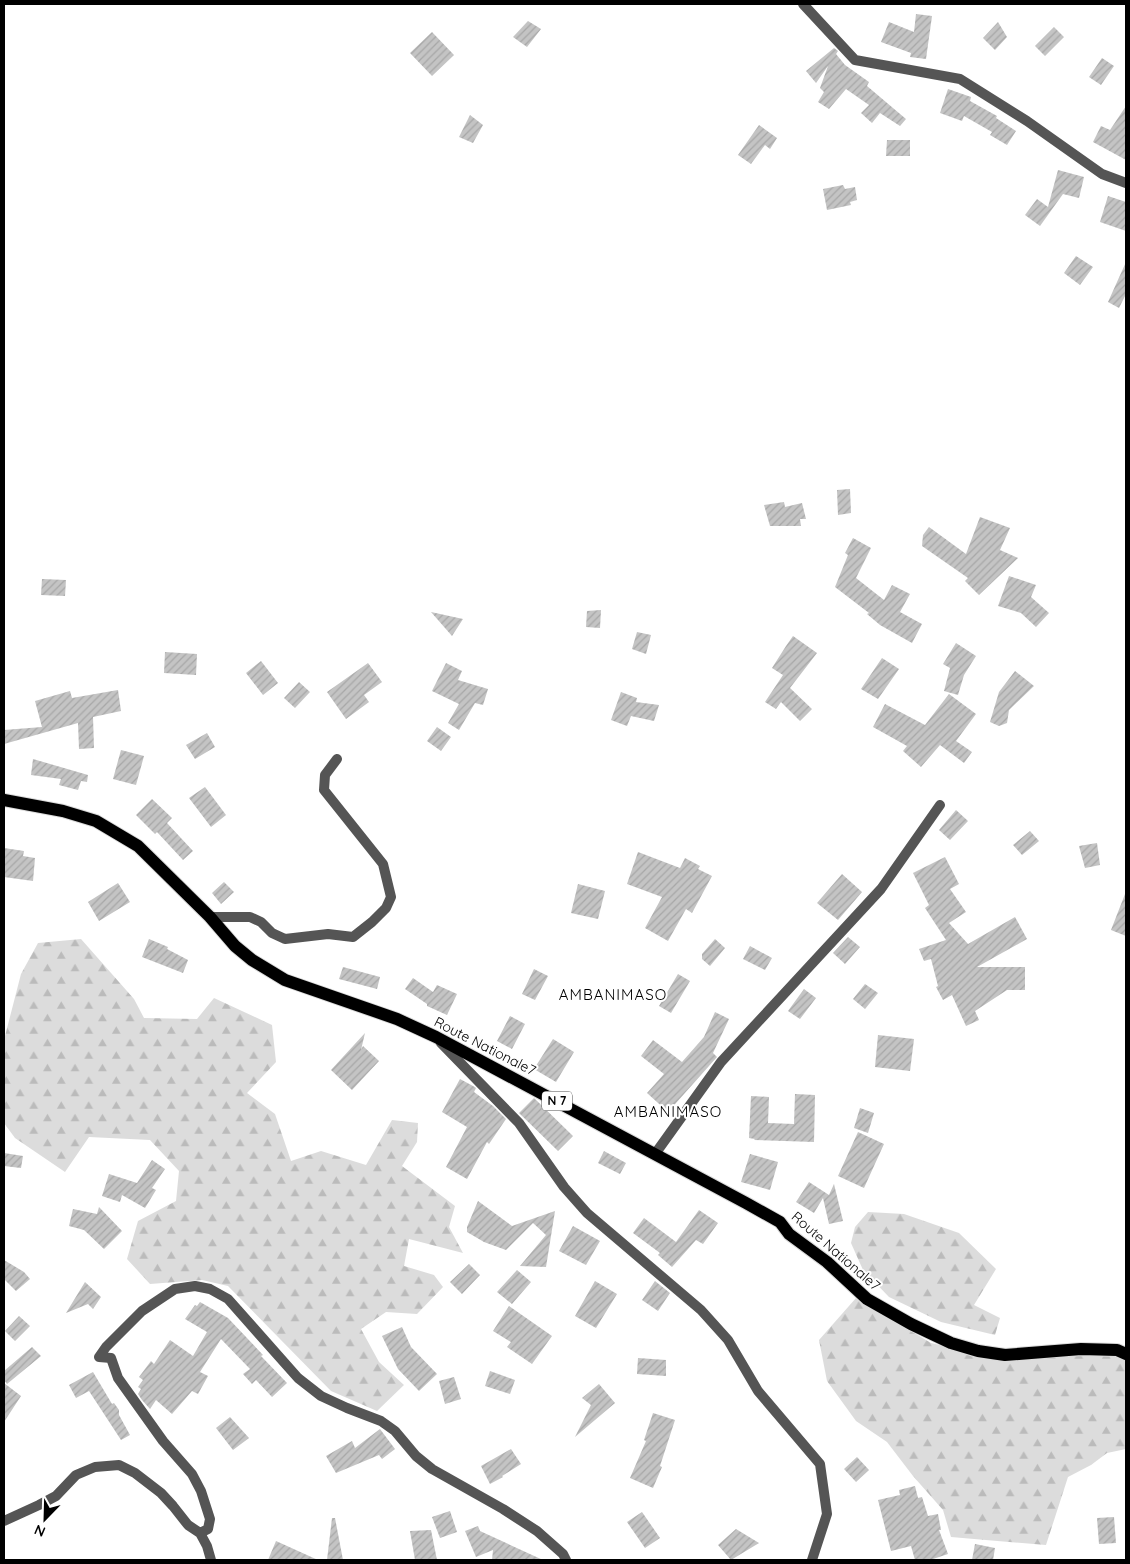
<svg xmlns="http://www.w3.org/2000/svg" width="1130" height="1564" font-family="Quicksand,sans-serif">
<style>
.forest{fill:url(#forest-firs)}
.building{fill:url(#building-hatch)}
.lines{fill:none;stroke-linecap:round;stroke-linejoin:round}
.primary-casing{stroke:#dbdbdb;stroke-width:14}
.minor{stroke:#555;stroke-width:10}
.primary{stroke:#000;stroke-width:12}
.labels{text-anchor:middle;stroke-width:4;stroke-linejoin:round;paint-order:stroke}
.shield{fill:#fff;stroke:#4c4c4c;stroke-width:1}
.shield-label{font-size:12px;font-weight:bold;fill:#000}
.street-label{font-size:14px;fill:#000;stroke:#fff}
.neighbourhood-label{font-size:15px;letter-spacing:1px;fill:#000;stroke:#fff}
</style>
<defs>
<pattern id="forest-firs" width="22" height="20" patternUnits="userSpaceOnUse" patternTransform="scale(1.25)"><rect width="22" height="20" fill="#dcdcdc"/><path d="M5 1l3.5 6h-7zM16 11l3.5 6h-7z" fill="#bbb"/></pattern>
<pattern id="building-hatch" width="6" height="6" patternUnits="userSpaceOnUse" patternTransform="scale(1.25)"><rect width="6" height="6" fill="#c4c4c4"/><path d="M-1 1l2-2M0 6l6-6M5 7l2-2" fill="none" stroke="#a7a7a7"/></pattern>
</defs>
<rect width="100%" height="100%" fill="#fff"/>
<path class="forest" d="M81,939l53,60 10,19 53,1 17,-21 58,27 4,37 -29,31 28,21 16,47 30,-10 45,14 26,-45 26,3 -1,19 -15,24 53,40 -6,21 14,26 -54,-14 -5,27 30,9 9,12 -26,27 -31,-2 -25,17 18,33 25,23 -27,26 -46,-20 -103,-105 -26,-6 -52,4 -23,-25 11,-38 38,-20 3,-30 -29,-31 -61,-3 -24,35 -50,-34 -11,-15v-83l17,-66 17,-31z
M868,1212l36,2 55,19 37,36 -22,36 26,13 -5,17 -54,-13 -52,-25 -26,-27 -12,-27 4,-16z
M856,1298l75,45 67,15 90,-9 38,6v94l-19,4 -16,12 -23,12 -22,68 -95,-8 -8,-27 -30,-34 -26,-34 -31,-21 -29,-40 -8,-41z"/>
<path class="building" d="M916,14l16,2 -6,43 -16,-2 1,-4 -30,-11 8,-20 25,10z
M528,21l13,8 -14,18 -14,-10z
M998,22l9,15 -12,13 -12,-12z
M1054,27l10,10 -19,19 -10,-10z
M432,32l22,23 -22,21 -22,-23z
M834,48l4,3 -2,3 9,11 24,17 -2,4 39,33 -6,7 -20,-13 -8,10 -11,-10 8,-8 -23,-16 -17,20 -11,-7 6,-10 -4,-4 8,-22 -12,17 -10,-12z
M1102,58l12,8 -13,19 -12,-8z
M948,89l23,8 -1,4 27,15 -1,2 20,13 -9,14 -17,-10 2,-3 -28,-16 -2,5 -22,-8z
M1126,106v54l-33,-18 8,-16 9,4z
M470,115l13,10 -10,18 -14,-6z
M759,125l18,13 -7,11 -5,-4 -14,19 -13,-9z
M887,140h23v16h-24z
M1058,170l26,7 -5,21 -16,-4 -23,32 -15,-11 12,-16 11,8z
M843,185l2,4 10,-2 2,13 -7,2 1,3 -24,5 -4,-21z
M1108,196l18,6v29l-26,-9z
M1076,256l17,11 -13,18 -16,-12z
M1126,262v32l-7,14 -11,-6z
M850,489l1,24 -13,2 -1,-25z
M784,502l1,5 17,-4 4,16h-6l1,7h-31l-6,-21z
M980,517l30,11 -10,22 18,8 -39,37 -14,-14 3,-3 -46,-32 1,-11 6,-8 37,27z
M853,538l18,10 -15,30 28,22 8,-15 18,9 -10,18 22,12 -10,19 -32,-18 -13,-11 2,-1 -34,-26 13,-32 -3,-2z
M1009,576l27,9 -5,12 18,16 -13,14 -15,-14 -23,-7z
M42,579l24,1 -1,16 -24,-1z
M601,610l-1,18 -14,-1 1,-16z
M431,612l32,7 -11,17z
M637,632l14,3 -5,19 -14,-5z
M793,636l24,17 -27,35 22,21 -12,12 -19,-19 -5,7 -11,-7 18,-27 -11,-7 14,-22z
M956,643l20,13 -12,19 -6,20 -14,-4 6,-23 -7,-4z
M165,652l32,2 -1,21 -32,-2z
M882,658l17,11 -21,30 -17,-10z
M261,661l17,22 -15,12 -17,-22z
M368,663l14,19 -18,13 5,7 -23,17 -19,-27z
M446,663l16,8 -4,9 30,9 -5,16 -8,-2 -16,27 -11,-7 11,-19 -27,-13z
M1015,671l19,15 -25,24 -2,13 -8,3 -9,-4 9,-30z
M299,682l11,10 -15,16 -11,-10z
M118,690l3,21 -28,6 1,31 -15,1 -1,-26 -74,21v-14l38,-3 -7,-26 35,-10 2,7z
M621,692l16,6 -1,4 23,3 -5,16 -23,-5 -4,10 -16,-6z
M949,694l27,20 -20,27 16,11 -8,11 -24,-18 -19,22 -18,-16 4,-5 -34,-19 12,-23 40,21z
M437,727l14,10 -10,14 -14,-10z
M207,733l8,14 -20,12 -9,-14z
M121,750l23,6 -8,29 -23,-6z
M33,759l55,16 -1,7 -6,-1 -3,9 -19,-5 2,-6 -30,-4z
M205,787l21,28 -15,12 -22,-29z
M152,799l20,19 -5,5 26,28 -10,9 -26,-28 -2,2 -19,-19z
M956,810l12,11 -18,19 -11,-10z
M1030,831l9,10 -17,14 -9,-10z
M1097,843l3,22 -15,3 -6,-22z
M4,848l20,3 -1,5 12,2 -2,23 -29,-4z
M638,852l42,16 5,-10 15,8 -2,3 14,7 -20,37 -6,-4 -18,32 -23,-13 17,-31 -35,-13z
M945,857l14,27 -9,5 16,23 -17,11 19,21 47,-27 12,22 -50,28h48v23h-18l-32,21 4,9 -13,6 -14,-31 -9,5 -7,-13 2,-1 -7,-27 -7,2 -5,-12 27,-9 -21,-32 4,-3 -16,-32z
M842,874l20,18 -24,28 -21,-17z
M224,882l10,10 -13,12 -9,-11z
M118,883l12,19 -31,19 -11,-19z
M578,884l27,7 -7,28 -27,-6z
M1125,894h1v42l-15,-6z
M848,937l12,10 -15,17 -12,-11z
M149,939l19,8 -1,2 21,11 -5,13 -41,-16z
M715,939l10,9 -15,18 -8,-7v-5z
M750,946l22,12 -7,12 -22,-11z
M343,967l37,10 -3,12 -38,-10z
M534,969l14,7 -13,24 -13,-6z
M678,974l12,7 -19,32 -12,-7z
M413,978l20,14 4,-7 20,9 -10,21 -20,-9v-2l-22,-15z
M865,984l13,9 -13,16 -12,-10z
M804,989l12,9 -16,21 -12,-8z
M715,1012l14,7 -16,34 4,4 -49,55 -21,-19 17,-19 -23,-18 12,-16 29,22 22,-25z
M510,1016l15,8 -13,25 -15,-8z
M365,1033l-4,17 2,-4 16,15 -27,29 -21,-20z
M878,1035l36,4 -4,32 -35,-4z
M553,1039l21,13 -18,30 -22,-13z
M460,1079l13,7 3,2 -2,4 19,14 13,13 -17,25 -2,-2 -20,37 -21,-12 21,-40 -25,-15z
M795,1094l20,1 -1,47 -60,-2 1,-1 -6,-1 2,-42 18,1 -1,26 26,1z
M534,1098l39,38 -15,15 -39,-38z
M860,1108l14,5 -6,20 -14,-5z
M858,1132l26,12 -20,44 -26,-12z
M604,1151l22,12 -6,11 -22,-11z
M4,1153l19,3 -2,12 -17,-2z
M750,1154l28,8 -8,28 -29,-8z
M152,1160l13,9 -13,19 4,2 -11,18 -23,-13 -2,7 -18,-6 7,-22 28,9z
M809,1182l20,13 5,-11 9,37 -14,3 -6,-26 -9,15 -18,-11z
M478,1201l34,25 43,-15 -9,56 -26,-1 26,-31 -13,-12 -27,27 -22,-8 -17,-10v-5z
M99,1207l23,24 -18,18 -20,-19 -15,-4 4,-17 24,5z
M699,1210l19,13 -15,21 -7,-4 -24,27 -14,-12 2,-2 -27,-20 11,-15 32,24z
M573,1226l27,15 -14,24 -27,-14z
M4,1260l20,12 6,7 -14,12 -12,-12z
M469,1264l11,11 -18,19 -12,-12z
M517,1270l14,12 -19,22 -15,-12z
M595,1281l22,13 -21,34 -21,-12z
M655,1281l15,12 -12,18 -16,-11z
M85,1282l16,15 -8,12 -5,-5 -22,9z
M200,1302l28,16 35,37 -2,1 26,27 -15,14 -16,-17 -4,4 -9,-10 7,-5 -29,-30 -21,33 8,4 -10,18 -6,-3 -20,23 -16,-14 -6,9 -8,-9 -4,-6 3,-5 -3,-2 5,-7 -4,-3 12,-16 3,3 16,-24 23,16 14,-24 -22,-13 10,-14 2,1z
M509,1306l43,30 -20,28 -25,-17 4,-5 -18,-11z
M19,1316l11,10 -15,15 -10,-10z
M402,1327l9,20 26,27 -18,17 -21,-22 -16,-33z
M32,1347l9,9 -34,28 -3,-4v-9z
M638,1358l28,2v16l-29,-2z
M490,1371l25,9 -5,14 -25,-8z
M93,1372l19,32 2,-1 5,7v5l11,20 -9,5 -32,-49 -13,7 -7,-13z
M454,1377l7,22 -16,5 -6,-23z
M4,1383l17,13 -17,26z
M599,1384l16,19 -40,34 16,-32 -9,-7z
M653,1413l22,7 -15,46 2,1 -9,21 -23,-10 16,-37 -2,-1z
M230,1417l19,21 -16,12 -17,-22z
M380,1429l15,20 -13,10 -3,-4 -43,18 -10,-17 26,-15 3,7z
M511,1449l10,15 -19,12 1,1 -13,7 -9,-18z
M857,1457l12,13 -13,12 -12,-13z
M915,1486l3,12 4,-1 6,19 10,-2 3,16h-2l9,24 -18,6h-15l-4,-14 -20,5 -13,-51 22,-5 -1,-5z
M450,1511l7,21 -17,6 -8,-21z
M642,1512l18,26 -15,10 -18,-26z
M1114,1517l2,26 -17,1 -2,-26z
M332,1518h3l8,42h-16z
M478,1526l2,5 63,29h-51l1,-10 -17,7 -11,-26z
M736,1529l23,14 -28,17 -13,-15z
M431,1530l6,30h-22l-5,-29z
M276,1541l42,19h-50z
M975,1544l20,4 -2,12h-21z"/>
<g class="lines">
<g class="primary-casing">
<path id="primary" d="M4,800l59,11 33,10 42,25 72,71 25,29 17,14 33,20 112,39 39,18 310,166 34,19 9,12 38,28 40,37 44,25 40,19 27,8 27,4 76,-6 36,1 9,4"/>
</g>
<path class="minor" d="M803,4l52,56 105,19 67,42 75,53 24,9
M210,917h40l11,5 11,11 13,6 43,-5 25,3 19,-15 14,-14 5,-11 -8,-33 -59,-74 1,-15 12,-16
M441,1043l78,80 45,64 23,26 114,97 27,30 30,51 62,73 7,50 -15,46
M655,1154l66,-92 160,-173 59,-84
M99,1357l7,-10 36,-36 33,-22 20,-3 15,3 18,10 70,79 23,18 26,12 34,13 14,10 21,25 16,13 71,40 34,22 26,23 3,6
M99,1357l12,1 7,20 45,63 29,33 9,17 9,28 -2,10 -8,4
M4,1521l35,-16 17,-9 20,-21 19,-8 24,-2 16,8 26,20 12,13 15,19 12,8 7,13 4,14"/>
<use href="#primary" class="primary"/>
</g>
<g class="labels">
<rect class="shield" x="542" y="1091.5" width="30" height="19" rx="4"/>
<g class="shield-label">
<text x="557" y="1105">N 7</text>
</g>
<g class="street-label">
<text transform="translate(485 1046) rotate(27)" y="5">Route Nationale7</text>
<text transform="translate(836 1251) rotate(41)" y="5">Route Nationale7</text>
</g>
<g class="neighbourhood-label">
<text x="613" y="1000">AMBANIMASO</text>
<text x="668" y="1117">AMBANIMASO</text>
</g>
</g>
<rect width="1130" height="1564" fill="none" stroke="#000000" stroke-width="10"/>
<g transform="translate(45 1519) rotate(203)" stroke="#ffffff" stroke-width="4" paint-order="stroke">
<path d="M0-4L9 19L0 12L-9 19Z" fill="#000000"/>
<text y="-8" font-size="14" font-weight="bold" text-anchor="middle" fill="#000000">N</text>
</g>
</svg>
